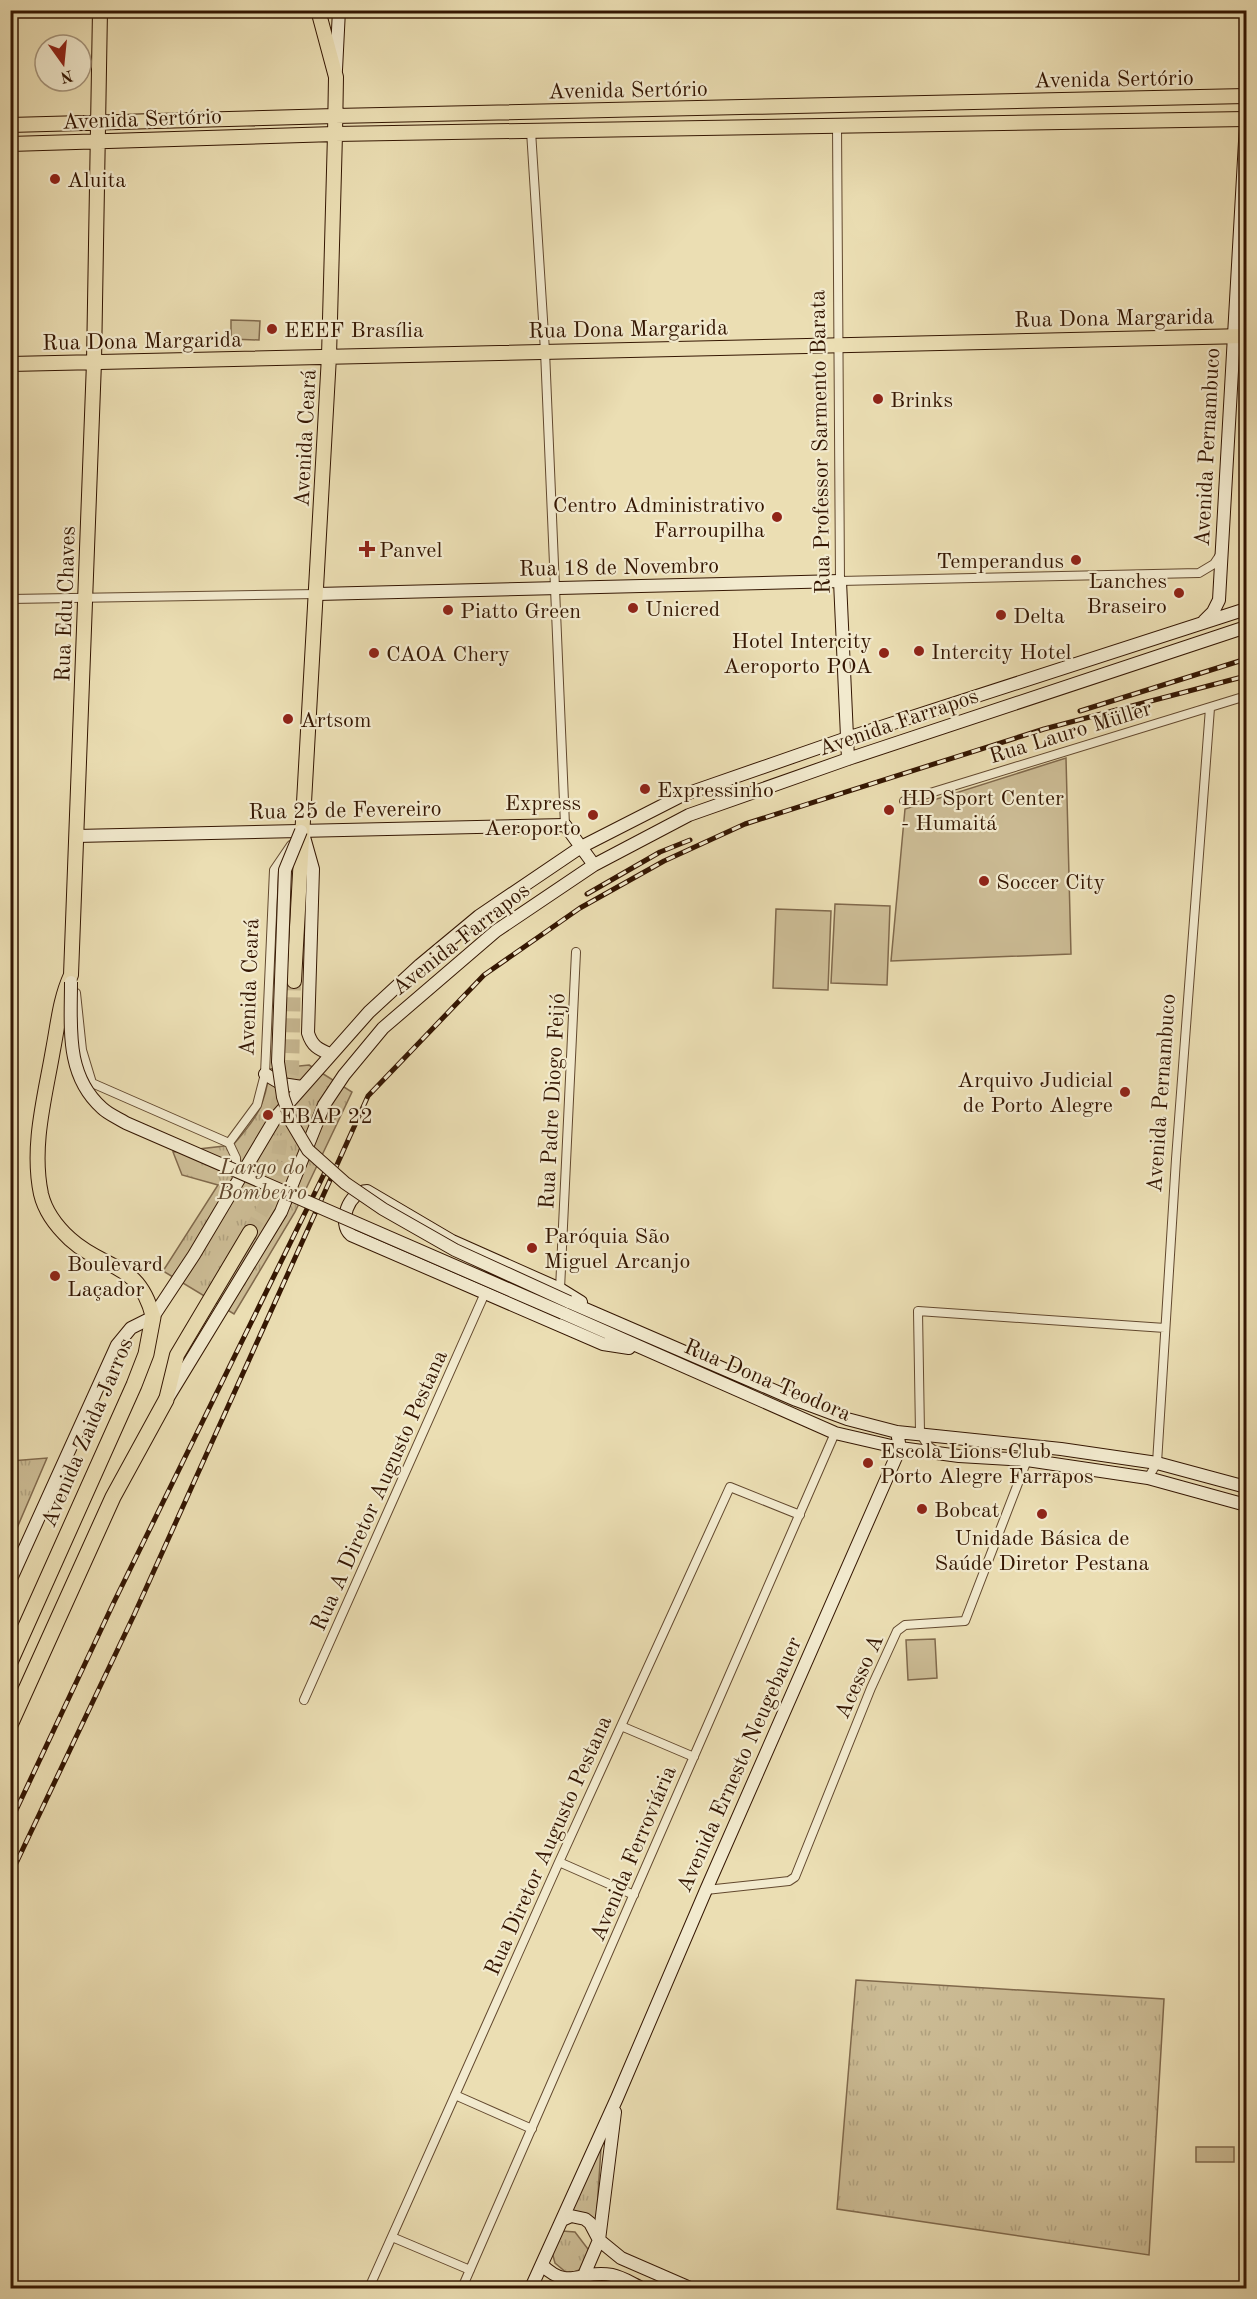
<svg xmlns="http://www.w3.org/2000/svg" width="1257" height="2299" font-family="'Old Standard TT',serif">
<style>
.grass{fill:url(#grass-tufts);stroke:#80694c;stroke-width:1.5}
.pitch{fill:#ccbc95;stroke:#80694c;stroke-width:1.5}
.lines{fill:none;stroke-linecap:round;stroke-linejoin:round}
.primary-tunnel{stroke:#c6b690;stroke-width:14;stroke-dasharray:14 7;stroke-linecap:butt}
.street-casing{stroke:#62482e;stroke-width:10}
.secondary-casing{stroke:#341602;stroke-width:14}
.primary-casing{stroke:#341602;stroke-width:16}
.highway-casing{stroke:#341602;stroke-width:17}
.street{stroke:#f2eace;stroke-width:8}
.secondary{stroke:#f2eace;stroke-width:12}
.primary{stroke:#ebdeb3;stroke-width:14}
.highway{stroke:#ebdeb3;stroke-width:15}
.rail-casing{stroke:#341602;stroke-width:5}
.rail{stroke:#f2eace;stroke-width:3;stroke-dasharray:9;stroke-linecap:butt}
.secondary-bridge-casing{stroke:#341602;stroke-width:14;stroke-linecap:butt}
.secondary-bridge{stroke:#f2eace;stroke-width:12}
.poi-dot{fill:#8f2418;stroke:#f2eace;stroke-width:2}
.labels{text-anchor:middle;stroke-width:4.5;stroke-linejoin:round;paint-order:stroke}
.street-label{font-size:22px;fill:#341602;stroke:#f2eace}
.poi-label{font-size:22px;fill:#341602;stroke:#f2eace;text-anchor:start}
.park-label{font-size:22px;font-style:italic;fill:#62482e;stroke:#f2eace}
</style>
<defs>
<pattern id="grass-tufts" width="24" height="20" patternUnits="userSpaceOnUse" patternTransform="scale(1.5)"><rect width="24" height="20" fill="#ccbc95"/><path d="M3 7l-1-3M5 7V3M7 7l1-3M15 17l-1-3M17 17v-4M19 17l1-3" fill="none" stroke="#b0a17f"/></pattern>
</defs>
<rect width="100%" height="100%" fill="#ebdeb3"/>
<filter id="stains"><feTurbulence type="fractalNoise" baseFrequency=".00333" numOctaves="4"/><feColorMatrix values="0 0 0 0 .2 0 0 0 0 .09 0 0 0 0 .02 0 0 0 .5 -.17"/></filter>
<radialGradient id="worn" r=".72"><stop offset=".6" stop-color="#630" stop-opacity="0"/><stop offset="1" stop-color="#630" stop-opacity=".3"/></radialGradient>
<path class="grass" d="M309,1065l43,27 -57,120 -61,102 -71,-43 55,-86 -36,-10 -9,-23 60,-7c24,-27 32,-39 37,-76z
M47,1458l-36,84v-81z
M856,1980l308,19 -15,256 -312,-46z
M601,2148l-5,77 -26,-15z
M562,2231l13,1 16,21 -9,16 -14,5 -13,-11 -3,-11z"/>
<path class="pitch" d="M231,320l29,1 -1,19 -28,-1z
M1066,758l5,196 -180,7 14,-152z
M835,904l55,2 -3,79 -56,-2z
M776,909l55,2 -3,79 -55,-2z
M935,1639l2,39 -29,2 -2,-40z
M1196,2147h38v15h-38z"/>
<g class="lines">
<path class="primary-tunnel" d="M250,1232l20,-34 6,-26 4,-29 -4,-31 2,-9 10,-16 4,-15 2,-91"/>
<g class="street-casing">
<path id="street" d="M837,125l3,456 359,-8 15,-9 6,-9
M531,131l14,220 20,474
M10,599l307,-5
M904,801l342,-105
M76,993l6,57 10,33 137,60 7,15v17
M229,1143l28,-38 8,-31 9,-204 17,-25
M560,1289l16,-337
M937,1452l-9,-6 -8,-13 -2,-122 247,17
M1148,1478l9,-15 19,-304 34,-451
M304,1700l181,-407
M621,1726l73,31
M559,1862l75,33
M706,1890l83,-9 6,-4 76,-189 26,-57 8,-6 60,-4 62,-161
M455,2095l77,34
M392,2237l78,33
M369,2288l190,-426 171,-375 70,28
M462,2288l373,-855"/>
</g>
<g class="secondary-casing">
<path id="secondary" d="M336,70l3,-60
M317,594l523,-13 8,178
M1204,621l9,-9 6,-12 27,-476
M76,836l489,-11 29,40
M304,837l9,32 -5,164c4,13 10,16 22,21
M265,1074l17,10 20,3
M569,1302l227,98 51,19 50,13 164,17 96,14 89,24
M581,1302l-21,-13 -108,-48 -85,-50c-18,0 -30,32 -16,44l252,109 26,4
M563,1313l272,120 65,15 59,8 68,4 121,18 98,27
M169,1396l112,-184 43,-107 20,-30 39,-47 113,-97 98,-66 95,-50 159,-56 398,-132
M10,1581l107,-236 14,-17 22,-11 41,-62 82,-138 93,-105 51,-47 59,-49 102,-69 102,-52 164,-57 399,-129
M562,2220l9,-4 14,3 5,4 9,17 22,18 69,30
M542,2265c28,27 38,4 70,10 10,2 21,9 30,13
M531,2288l86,-190 89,-208 194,-442 -3,-16
M572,2288l12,-13 15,-35 16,-128"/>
</g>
<g class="primary-casing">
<path id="primary" d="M100,10l-6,352 -23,613c-11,24 -13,49 -18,75 -8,47 -22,96 -12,144 4,17 16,33 29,45 35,32 69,22 83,78
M10,125l325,-9 911,-20
M10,144l325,-10 911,-15
M10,364l1236,-28
M294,981l35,-625 6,-222 1,-57 -18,-67
M166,1400l11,-45 73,-123"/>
</g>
<g class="highway-casing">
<path id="highway" d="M10,1662l124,-277 12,-31 7,-37
M10,1725l103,-228 53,-97"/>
</g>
<use href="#street" class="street"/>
<use href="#secondary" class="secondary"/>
<use href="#primary" class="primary"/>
<use href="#highway" class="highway"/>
<g class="rail-casing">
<path id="rail" d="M1080,711l166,-52
M587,894l73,-42 30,-12
M10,1823l104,-221 213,-434
M10,1876l124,-261 234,-519 116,-121 96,-67 84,-47 81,-37 299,-95 202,-53"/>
</g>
<use href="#rail" class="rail"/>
<g class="secondary-bridge-casing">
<path id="secondary-bridge" d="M301,831l-16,39 -7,192 5,35 9,26 16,27 37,33 38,26 72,41 114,52
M71,982c0,45 -6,93 31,126 6,6 16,10 24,15l437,190"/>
</g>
<use href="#secondary-bridge" class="secondary-bridge"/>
</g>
<g class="poi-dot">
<circle cx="55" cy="179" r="6"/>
<circle cx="272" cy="329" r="6"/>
<circle cx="878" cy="399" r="6"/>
<circle cx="777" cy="517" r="6"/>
<path d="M364 540h6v6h6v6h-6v6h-6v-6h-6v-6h6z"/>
<circle cx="1076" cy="560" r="6"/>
<circle cx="1179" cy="593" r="6"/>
<circle cx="633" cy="608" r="6"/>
<circle cx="448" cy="610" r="6"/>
<circle cx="1001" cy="615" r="6"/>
<circle cx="919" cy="651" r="6"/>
<circle cx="374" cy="653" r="6"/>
<circle cx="884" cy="653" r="6"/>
<circle cx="288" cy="719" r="6"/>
<circle cx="645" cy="789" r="6"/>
<circle cx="889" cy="810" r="6"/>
<circle cx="593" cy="815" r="6"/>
<circle cx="984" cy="881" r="6"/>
<circle cx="1125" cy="1092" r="6"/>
<circle cx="268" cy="1115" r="6"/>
<circle cx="532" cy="1248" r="6"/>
<circle cx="55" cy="1276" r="6"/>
<circle cx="868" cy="1463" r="6"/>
<circle cx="922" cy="1509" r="6"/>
<circle cx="1042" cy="1514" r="6"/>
</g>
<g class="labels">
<g class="street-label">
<text transform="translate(1114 78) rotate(-1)" y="8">Avenida Sertório</text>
<text transform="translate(628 89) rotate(-1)" y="8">Avenida Sertório</text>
<text transform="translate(142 118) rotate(-2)" y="8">Avenida Sertório</text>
<text transform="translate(1114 317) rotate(-1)" y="8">Rua Dona Margarida</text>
<text transform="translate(628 328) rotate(-1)" y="8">Rua Dona Margarida</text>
<text transform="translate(142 340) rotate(-1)" y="8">Rua Dona Margarida</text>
<text transform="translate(304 438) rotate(-87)" y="8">Avenida Ceará</text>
<text transform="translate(819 442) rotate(-91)" y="8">Rua Professor Sarmento Barata</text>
<text transform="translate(1206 447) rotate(-87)" y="8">Avenida Pernambuco</text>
<text transform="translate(619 566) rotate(-1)" y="8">Rua 18 de Novembro</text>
<text transform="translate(64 604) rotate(-88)" y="8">Rua Edu Chaves</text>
<text transform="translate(898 721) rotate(-19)" y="8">Avenida Farrapos</text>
<text transform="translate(1070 731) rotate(-17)" y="8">Rua Lauro Müller</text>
<text transform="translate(345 809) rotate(-1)" y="8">Rua 25 de Fevereiro</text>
<text transform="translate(460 938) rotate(-38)" y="8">Avenida Farrapos</text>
<text transform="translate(248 987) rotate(-88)" y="8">Avenida Ceará</text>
<text transform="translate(1160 1093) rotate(-86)" y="8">Avenida Pernambuco</text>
<text transform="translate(551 1101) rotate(-87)" y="8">Rua Padre Diogo Feijó</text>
<text transform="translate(768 1379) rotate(23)" y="8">Rua Dona Teodora</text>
<text transform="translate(86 1432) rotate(-67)" y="8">Avenida Zaida Jarros</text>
<text transform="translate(378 1490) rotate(-66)" y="8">Rua A Diretor Augusto Pestana</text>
<text transform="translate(858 1676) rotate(-66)" y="8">Acesso A</text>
<text transform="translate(738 1764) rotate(-66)" y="8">Avenida Ernesto Neugebauer</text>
<text transform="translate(547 1845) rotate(-66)" y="8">Rua Diretor Augusto Pestana</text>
<text transform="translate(632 1853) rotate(-67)" y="8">Avenida Ferroviária</text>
</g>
<g class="poi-label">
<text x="67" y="187">Aluita</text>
<text x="284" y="337">EEEF Brasília</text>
<text x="890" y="407">Brinks</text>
<text x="765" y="512" text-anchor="end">Centro Administrativo<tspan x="765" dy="25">Farroupilha</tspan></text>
<text x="379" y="557">Panvel</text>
<text x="1064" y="568" text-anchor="end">Temperandus</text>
<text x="1167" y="588" text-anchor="end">Lanches<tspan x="1167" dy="25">Braseiro</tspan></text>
<text x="645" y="616">Unicred</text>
<text x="460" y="618">Piatto Green</text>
<text x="1013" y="623">Delta</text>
<text x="872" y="648" text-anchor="end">Hotel Intercity<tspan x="872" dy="25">Aeroporto POA</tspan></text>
<text x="931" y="659">Intercity Hotel</text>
<text x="386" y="661">CAOA Chery</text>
<text x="300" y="727">Artsom</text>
<text x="657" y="797">Expressinho</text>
<text x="901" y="805">HD Sport Center<tspan x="901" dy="25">- Humaitá</tspan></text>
<text x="581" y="810" text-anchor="end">Express<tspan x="581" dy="25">Aeroporto</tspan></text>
<text x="996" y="889">Soccer City</text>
<text x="1113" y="1087" text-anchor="end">Arquivo Judicial<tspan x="1113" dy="25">de Porto Alegre</tspan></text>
<text x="280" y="1123">EBAP 22</text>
<text x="544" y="1243">Paróquia São<tspan x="544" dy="25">Miguel Arcanjo</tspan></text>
<text x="67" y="1271">Boulevard<tspan x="67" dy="25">Laçador</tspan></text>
<text x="880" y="1458">Escola Lions Club<tspan x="880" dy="25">Porto Alegre Farrapos</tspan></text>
<text x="934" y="1517">Bobcat</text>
<text x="1042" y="1545" text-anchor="middle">Unidade Básica de<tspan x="1042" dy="25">Saúde Diretor Pestana</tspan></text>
</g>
<g class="park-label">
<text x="262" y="1174">Largo do<tspan x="262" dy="25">Bombeiro</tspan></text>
</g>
</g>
<rect width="1257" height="2299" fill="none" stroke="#ebdeb3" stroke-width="36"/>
<rect x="12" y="12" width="1233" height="2275" fill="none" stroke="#341602" stroke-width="3"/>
<rect x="18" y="18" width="1221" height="2263" fill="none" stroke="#341602" stroke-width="1.5"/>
<g transform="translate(63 63) rotate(165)"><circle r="28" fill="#f2eace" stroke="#a6957c" stroke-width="1.5"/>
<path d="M0-4.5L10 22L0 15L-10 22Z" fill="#8f2418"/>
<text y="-9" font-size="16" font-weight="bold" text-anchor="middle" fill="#341602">N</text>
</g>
<rect width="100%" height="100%" filter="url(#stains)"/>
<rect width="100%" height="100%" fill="url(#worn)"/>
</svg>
